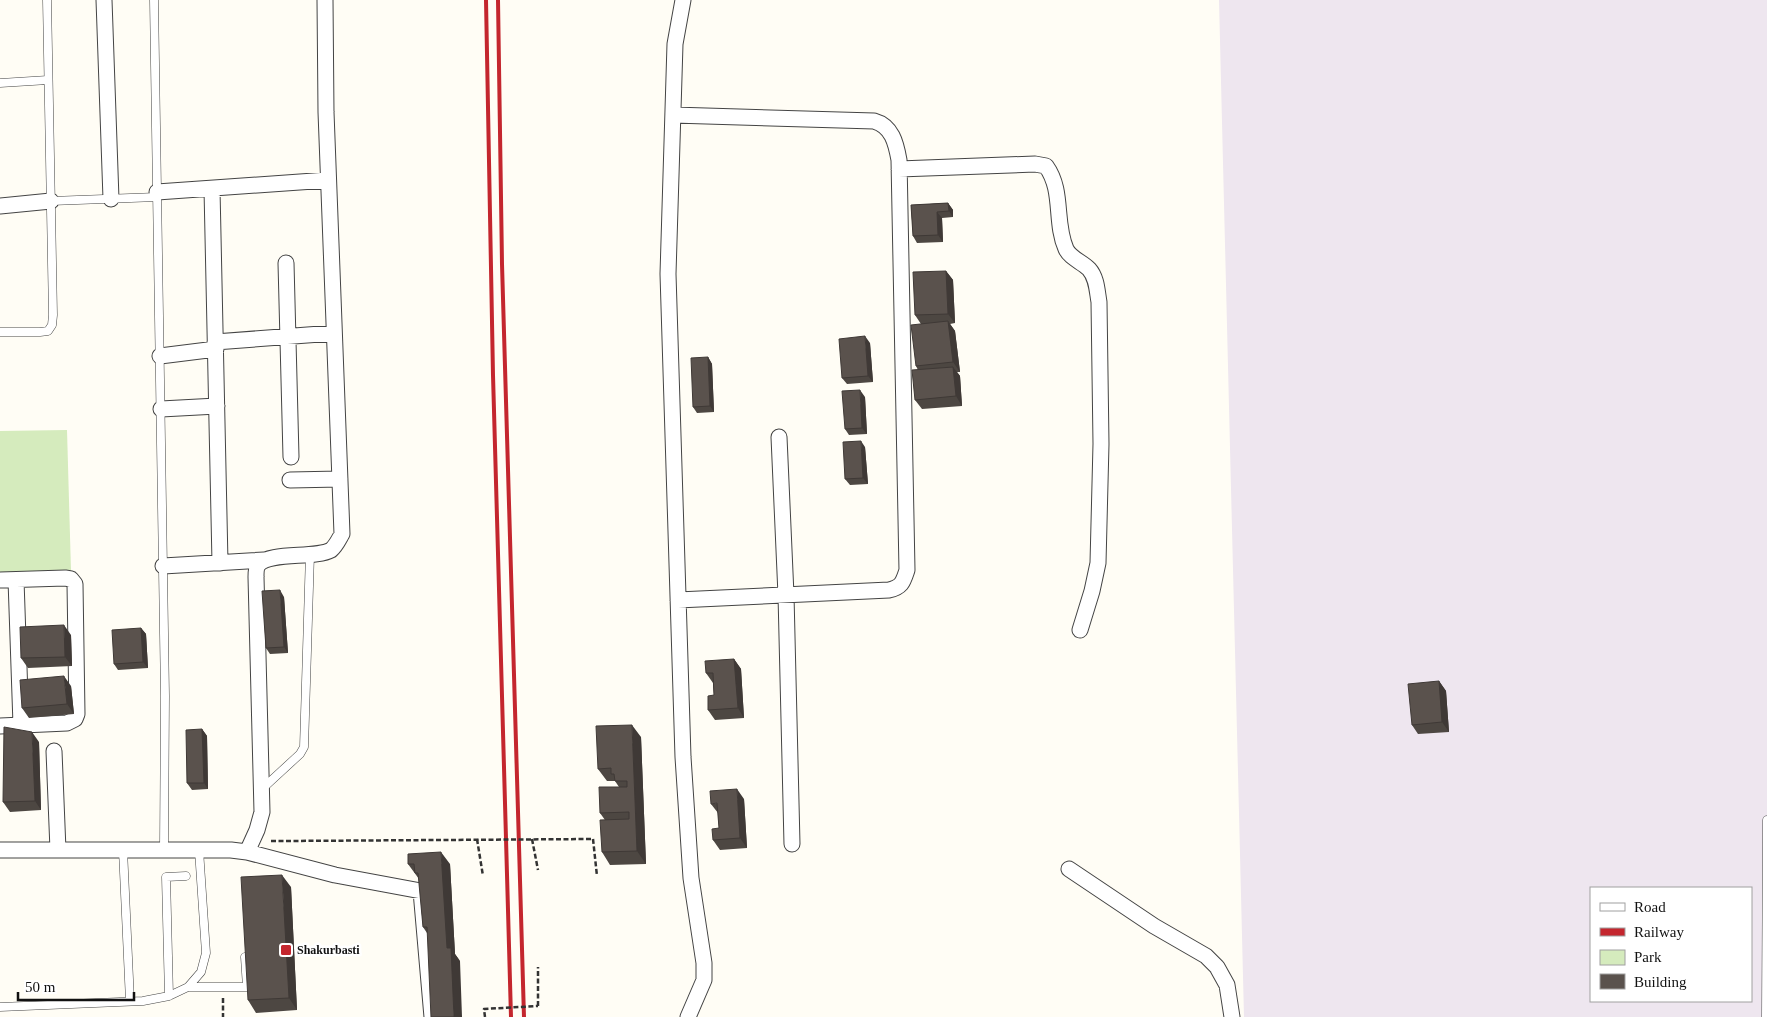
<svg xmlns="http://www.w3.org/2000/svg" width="1767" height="1017" font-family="'Times New Roman',serif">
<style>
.industrial{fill:#eee6ef;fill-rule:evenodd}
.green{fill:#d5ebbd}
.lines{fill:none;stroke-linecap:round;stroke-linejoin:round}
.lane-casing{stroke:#444;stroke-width:9}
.street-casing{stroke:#444;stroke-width:17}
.path{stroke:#333;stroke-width:2.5;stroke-dasharray:5 2.5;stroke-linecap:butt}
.lane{stroke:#fff;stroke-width:8}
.street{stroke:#fff;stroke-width:15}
.rail{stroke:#c4262e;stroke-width:4}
.path-bridge{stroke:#333;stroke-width:2.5;stroke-dasharray:5 2.5;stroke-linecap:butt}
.wall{fill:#4d4742}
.shaded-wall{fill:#3f3936}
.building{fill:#5a524d;stroke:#3f3936}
.poi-dot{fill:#c4262e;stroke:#fff;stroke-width:2}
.labels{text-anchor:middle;stroke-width:5;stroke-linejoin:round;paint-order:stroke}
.poi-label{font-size:12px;font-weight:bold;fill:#111;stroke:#fff;text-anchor:start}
</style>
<rect width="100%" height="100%" fill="#fffdf5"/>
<path class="industrial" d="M1219,0h548v1017h-523zM1591,888h160v113h-160z"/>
<path class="green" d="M67,430l4,141 -71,2v-142z"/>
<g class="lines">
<g class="lane-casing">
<path id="lane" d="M154,0l11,696 -1,154
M0,83l48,-3
M51,201l106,-4
M0,332h40l8,-1 4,-6 1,-10 -6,-315
M262,789l38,-35 4,-7 6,-193
M123,850l7,151
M188,987h59l-2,-30
M169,996l-3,-119 20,-1
M0,1007l143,-6 26,-5 19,-9 13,-15 5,-19 -7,-103
M1766,1017l1,-197"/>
</g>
<g class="street-casing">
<path id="street" d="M104,0l7,199
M683,0l-8,44 -7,230 15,483 8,121 13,85v17l-16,37
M673,115l201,6c18,5 22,22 25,39l8,410c-4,12 -5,17 -18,20l-211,10
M899,169l136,-5 11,2c18,25 8,56 20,83 4,9 16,13 23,20 8,9 8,22 10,33l2,142 -3,119 -6,28 -12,39
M212,189l8,374
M157,192l171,-12
M0,206l51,-5
M286,263l5,194
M215,342l119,-9
M160,356l56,-7
M161,409l56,-3
M779,437l7,158 6,249
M290,480l50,-1
M163,566l101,-6
M0,580l65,-2 6,1 4,5 2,130 -2,5 -8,4 -67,3
M16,580l5,145
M54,751l4,99
M0,850h231l16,2 88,23 86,16 11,126
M247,852l10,-22 5,-18 -6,-235c0,-4 0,-9 2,-12 11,-14 57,-6 73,-15 5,-4 8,-11 11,-16l-16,-422 -1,-112
M1069,869l85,57 52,30 11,11 10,18 5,32"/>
</g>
<path class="path" d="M477,839l6,37
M532,839l6,31
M593,839l4,37
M271,841h15
M223,998v19
M538,1006v-39"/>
<use href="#lane" class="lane"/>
<use href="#street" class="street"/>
<path class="rail" d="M486,0l7,375 18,642
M498,0l4,264 22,753"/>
<path class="path-bridge" d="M286,841l307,-2
M485,1017l-1,-8 54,-3"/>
</g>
<path class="wall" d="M948,203l5,7v7l-11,1 1,24 -26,1 -4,-7 -2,-31z
M946,271l7,9 2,43 -5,1 5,7 5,41h-3l3,4 2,30 -40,3 -7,-9 3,-30 -2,-4 5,-42 -6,-9z
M870,343l3,39 -26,2 -5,-6z
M708,357l4,7 2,48 -17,1 -4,-6z
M865,397l2,37 -18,1 -4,-6z
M865,447l3,37 -18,1 -5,-6z
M284,597l4,56 -18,1 -4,-6z
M141,628l5,6 2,34 -30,2 -4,-6z
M71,635l1,31 -44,2 -7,-10z
M734,659l7,10 3,49 -29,2 -7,-10 6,-15 -1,-12 -7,-10z
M1439,681l7,10 3,41 -31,2 -6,-9z
M71,686l3,28 -45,4 -7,-10z
M202,729l5,7 1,53 -16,1 -5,-7z
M641,737l5,127 -36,1 -8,-13 3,-32 -5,-7 19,-26 -4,-6h-8l-9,-12z
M39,742l2,68 -31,2 -7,-10z
M744,799l3,49 -27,2 -7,-10 6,-12 -1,-15 -7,-9z
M408,864h42l5,90 5,7 -33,-28 -4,-6 -4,-48z
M291,887l6,123 -41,3 -8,-13z"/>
<path class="shaded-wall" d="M948,203l5,7v7l-4,-6z
M937,212l5,6 1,24 -5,-7z
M946,271l7,9 2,43 -7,-9z
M948,321l7,10 5,41 -7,-10z
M865,336l5,7 3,39 -5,-6z
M708,357l4,7 2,48 -4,-6z
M953,367l7,9 2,30 -6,-10z
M860,390l5,7 2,37 -5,-6z
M861,441l4,6 3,37 -5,-6z
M280,590l4,7 4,56 -4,-6z
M64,625l7,10 1,31 -7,-9z
M141,628l5,6 2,34 -5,-6z
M734,659l7,10 3,49 -6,-10z
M64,676l7,10 3,28 -7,-10z
M1439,681l7,10 3,41 -7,-10z
M632,725l9,12 5,127 -9,-13z
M202,729l5,7 1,53 -4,-6z
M32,732l7,10 2,68 -6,-9z
M737,789l7,10 3,49 -7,-10z
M441,852l9,12 5,90 5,7 2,56h-8l-7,-69z
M282,875l9,12 6,123 -8,-12z"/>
<path class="building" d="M948,203l1,8 -12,1 1,23 -25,1 -2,-31z
M946,271l2,43 -33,1 -2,-43z
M948,321l5,41 -37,4 -5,-41z
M865,336l3,40 -26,2 -3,-39z
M708,357l2,49 -17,1 -2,-49z
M953,367l3,29 -41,4 -3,-30z
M860,390l2,38 -17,1 -3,-38z
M861,441l2,37 -18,1 -2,-37z
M280,590l4,57 -18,1 -4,-57z
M64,625l1,32 -44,1 -1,-31z
M141,628l2,34 -29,2 -2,-34z
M734,659l4,49 -30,2v-14l6,-1 -1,-22h-7l-1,-12z
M64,676l3,28 -45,4 -2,-28z
M1439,681l3,41 -30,3 -4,-41z
M632,725l5,126 -35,1 -2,-32 29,-1v-7l-29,1 -1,-26h28v-6h-12l-1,-7h-3v-6l-13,1 -2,-43z
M4,727l28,5 3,69 -32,1z
M202,729l2,54h-17l-1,-53z
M737,789l3,49 -27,2 -1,-11 7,-1 -2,-25 -6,1 -1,-13z
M441,852l6,96h4l3,69h-23l-4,-90h-4l-5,-54h-3l-1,-9h-6v-10z
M282,875l7,123 -41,2 -7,-123z"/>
<rect class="poi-dot" x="280" y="944" width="12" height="12" rx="2.5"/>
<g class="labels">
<g class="poi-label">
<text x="297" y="954">Shakurbasti</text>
</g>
</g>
<rect x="1590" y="887" width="162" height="115" fill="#ffffff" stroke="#a0a0a0"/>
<rect x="1600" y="903" width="25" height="8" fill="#ffffff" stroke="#a0a0a0"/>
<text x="1634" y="912" font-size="15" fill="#111111">Road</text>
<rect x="1600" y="928" width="25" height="8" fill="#c4262e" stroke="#a0a0a0"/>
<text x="1634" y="937" font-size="15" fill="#111111">Railway</text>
<rect x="1600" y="950" width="25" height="15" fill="#d5ebbd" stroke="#a0a0a0"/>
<text x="1634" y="962" font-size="15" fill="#111111">Park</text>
<rect x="1600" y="974" width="25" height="15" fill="#5a524d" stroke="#a0a0a0"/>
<text x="1634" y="987" font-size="15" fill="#111111">Building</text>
<path d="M18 992v8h116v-8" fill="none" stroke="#111111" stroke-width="2.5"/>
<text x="25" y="992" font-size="15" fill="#111111" stroke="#ffffff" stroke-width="4" paint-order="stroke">50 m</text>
</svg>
